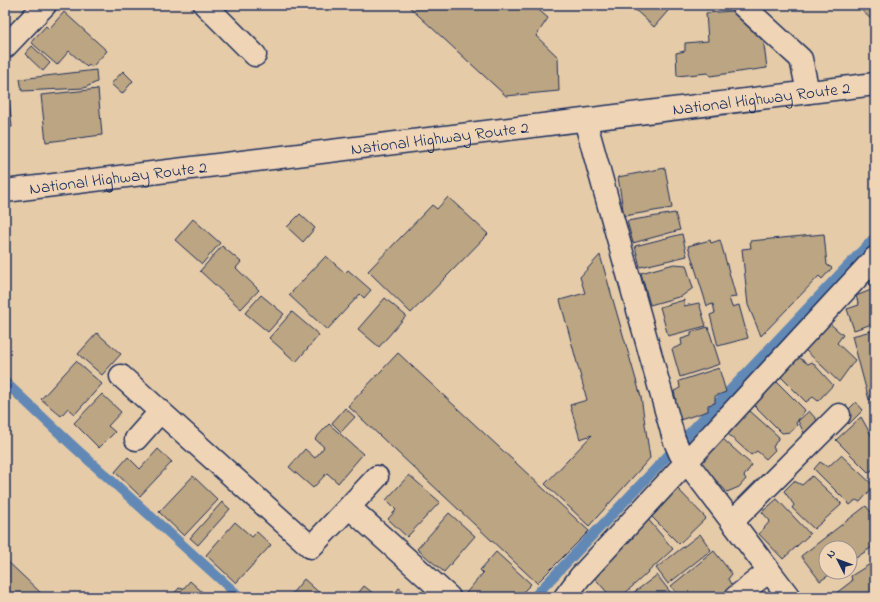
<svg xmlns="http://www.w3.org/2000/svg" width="880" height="602" font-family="'Indie Flower',sans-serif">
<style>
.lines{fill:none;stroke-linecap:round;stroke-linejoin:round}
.stream{stroke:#6289b5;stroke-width:10}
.building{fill:#bca582;stroke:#1b2f5e}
.street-casing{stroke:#1b2f5e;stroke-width:25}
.highway-casing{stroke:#1b2f5e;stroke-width:25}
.street{stroke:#efd4b6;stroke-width:22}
.highway{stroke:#efd4b6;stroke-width:22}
.labels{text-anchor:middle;stroke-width:3;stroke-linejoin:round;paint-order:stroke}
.street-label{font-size:17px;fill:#1b2f5e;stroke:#efd4b6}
</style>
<rect width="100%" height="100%" fill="#e6cba8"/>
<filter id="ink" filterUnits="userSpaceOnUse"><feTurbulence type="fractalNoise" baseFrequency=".025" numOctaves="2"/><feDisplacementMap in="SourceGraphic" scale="8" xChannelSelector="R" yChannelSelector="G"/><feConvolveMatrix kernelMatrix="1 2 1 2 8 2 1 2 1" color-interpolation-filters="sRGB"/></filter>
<g filter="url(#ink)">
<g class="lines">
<path class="stream" d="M5,382l68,64 167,151
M534,597l341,-360"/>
</g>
<path class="building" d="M407,5h126l15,13 -12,18 22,21 1,34 -53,5z
M630,5h43l-19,22z
M856,5h19v18z
M732,11l31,27 4,30 -57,8 -2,-3 -31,3 -1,-23 9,-2v-8l23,-2 -2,-28z
M64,12l43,39 -15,16 -3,-2 -2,2 -18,-16 -12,14 -24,-21 -1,-3 14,-15 3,3z
M32,46l18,17 -7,8 -18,-17z
M96,70l1,12 -13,6 -62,3 -2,-12z
M123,71l10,10 -11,13 -11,-10z
M8,88l4,39 -7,1v-39z
M98,89l4,46 -56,7 -5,-47z
M665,168l7,40 -48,8 -6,-39z
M448,197l40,37 -77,79 -43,-42 64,-66 5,4z
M675,213l5,17 -47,13 -6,-22z
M300,214l15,14 -12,14 -16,-15z
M193,219l27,24 -18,21 -27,-24z
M682,234l5,22 -47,11 -5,-21z
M824,234l3,31 5,3 -10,11 -3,-3 -58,60 -13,-31 -6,-56 9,-1 -1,-7z
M710,240l1,3 9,-3 16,57 -7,1 3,9 7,-2 9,33 -30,8 -8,-31 5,-2 -2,-9 -6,2 -19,-60z
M222,246l19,16 -5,6 23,22 -18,19 -41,-38z
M600,255l41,142 9,61 -61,68 -44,-42 47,-49 -12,4 -10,-34 17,-5 -27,-100 25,-7 -5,-16z
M326,256l19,17 3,-3 23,20 -7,8 -4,-4 -33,36 -38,-35z
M674,264l12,1 7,23 -11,8 -32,9 -9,-32z
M875,277v46l-21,7 -7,-21 12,-4 -3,-9 15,-6 -2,-10z
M261,295l23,19 -16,18 -23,-19z
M385,298l21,18 -27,31 -21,-18z
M684,300v6l15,-3 7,23 -38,10 -8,-29z
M292,312l27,23 -23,27 -27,-24z
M827,321l16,14 -6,8 18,17 -16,22 -36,-34z
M708,327l12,37 -40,13 -8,-28 10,-4 -1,-6 10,-3v-4z
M875,330v68l-6,2 -17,-64z
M97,333l24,21 -19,21 -24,-21z
M398,353l191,178 -52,52 -189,-177z
M797,356l11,8 4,-2 21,23 -15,16 -5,-4 -7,5 -27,-27z
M76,361l26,23 -27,30 -7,-6 -7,8 -20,-17z
M719,368l7,24 -11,4v7l-7,2v6l-28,9 -6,-19 2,-1 -2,-9 6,-3 -1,-7z
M777,382l28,28 -9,13 1,2 -6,7 -9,1 -29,-29z
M102,394l19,18 -13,14 7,6 -16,16 -25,-25z
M856,402l7,8 -14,14 -7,-8z
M875,404v19l-5,-17z
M345,408l10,9 -14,15 -9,-9z
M750,411l29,26 -6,10 2,3 -9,9 -9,-8 -6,4 -23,-21 7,-12z
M809,411l8,9 -13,13 -6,-12z
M861,417l14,25v25l-6,6 -33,-33z
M329,424l34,30 -25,29 -11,-10 -14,15 -24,-21 16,-18 10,9 9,-11 -9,-8z
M723,439l29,26 -8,11 2,3 -7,8 -12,5 -28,-29z
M158,449l14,13 -32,34 -25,-24 13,-15 12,12z
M841,455l33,31 -14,16 -4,-2 -6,5 -36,-36 6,-7 8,5z
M409,475l31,27 -33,35 -19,-18 8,-9 -10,-10z
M193,476l25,24 -34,36 -25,-24z
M812,476l29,27v2l-27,24 -22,-21 2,-3 -10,-14 10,-10 8,4z
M678,489l28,29 -27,26 -28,-28z
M777,499l33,35 -27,25 -24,-25 11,-13 -8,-9z
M222,502l8,7 -32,36 -8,-7z
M866,506l9,11v28l-25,17v-14h-24v24h8l-14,9 -19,-25z
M449,513l26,23 -31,36 -27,-23z
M647,518l26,31 -52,48h-10l-19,-22z
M235,522l17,15 5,-5 14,13 -35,38 -30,-28z
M700,534l11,16 -43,34 -12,-16z
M714,551l18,23 -4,5 4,7 -13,11h-40l-8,-11z
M496,552l35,32 -13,13h-48l-4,-4 17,-20 -3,-3z
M5,559l36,34 -4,4h-32z
M875,561v36h-44l21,-16 -1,-5z
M657,575l17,22h-46z
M304,579l20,18h-35z
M190,581l18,16h-37l8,-9 4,1z
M364,586l14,11h-23z
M399,588l12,9h-19z"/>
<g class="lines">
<g class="street-casing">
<path id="street" d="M205,5l50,50
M742,5l59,54 7,33
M5,47l40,-42
M585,120l89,319 6,14 109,144
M121,376l190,171 38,-40 100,90
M136,439l24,-27
M349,507l28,-30
M732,522l107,-107
M565,597l15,-20 295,-319
M736,597l33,-26"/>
</g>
<g class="highway-casing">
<g id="highway">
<path id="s1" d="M5,191l870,-107"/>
</g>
</g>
<use href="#street" class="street"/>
<use href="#highway" class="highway"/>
</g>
</g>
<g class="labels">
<g class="street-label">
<text dy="6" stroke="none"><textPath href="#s1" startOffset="762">National Highway Route 2</textPath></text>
<text dy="6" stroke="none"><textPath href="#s1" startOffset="438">National Highway Route 2</textPath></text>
<text dy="6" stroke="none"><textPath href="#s1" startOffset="114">National Highway Route 2</textPath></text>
</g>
</g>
<rect width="880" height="602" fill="none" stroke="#efd4b6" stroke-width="20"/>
<rect x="10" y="10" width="860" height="582" fill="none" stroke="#1b2f5e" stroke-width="1.5" filter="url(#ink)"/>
<g transform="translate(838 560) rotate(312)"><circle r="19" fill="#efd4b6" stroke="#9a9293"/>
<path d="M0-3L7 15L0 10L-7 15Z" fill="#1b2f5e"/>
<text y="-6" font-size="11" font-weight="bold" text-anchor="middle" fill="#1b2f5e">N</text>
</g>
</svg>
